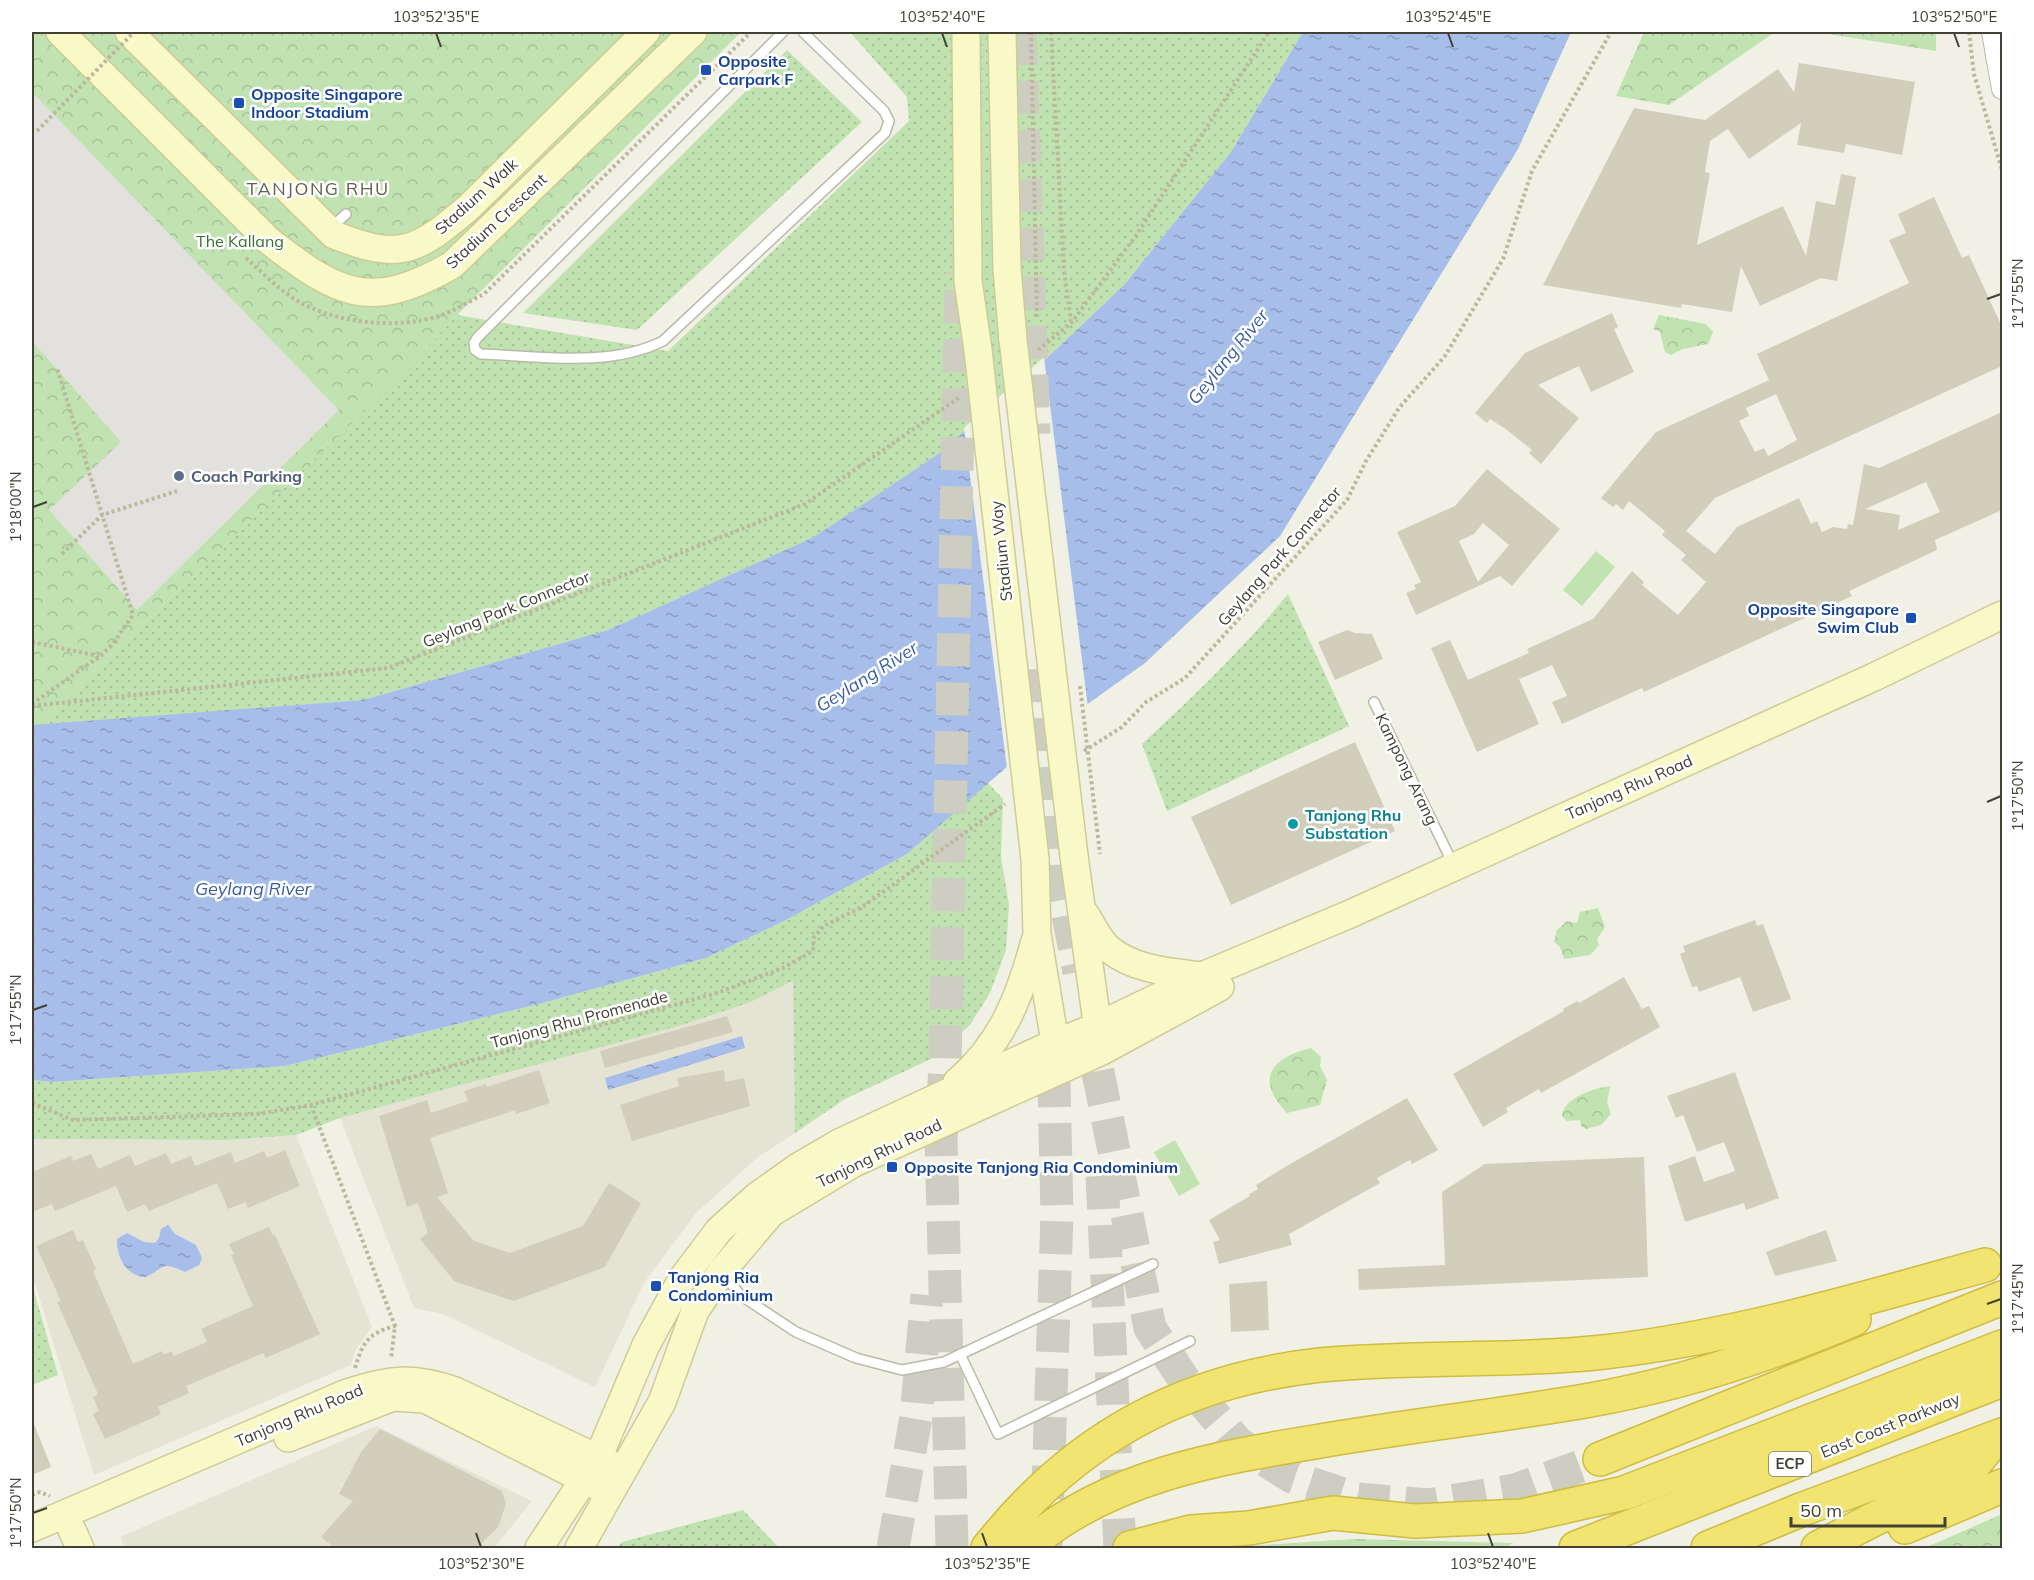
<svg xmlns="http://www.w3.org/2000/svg" width="2034" height="1580" font-family="Mulish,sans-serif">
<style>
.residential{fill:#e4e3d4}
.grass{fill:url(#grass-dots)}
.forest{fill:url(#forest-firs)}
.park{fill:url(#park-crowns)}
.garden{fill:#c1e2b1}
.parking{fill:#e2e1dd}
.water{fill:url(#water-ripples)}
.pier{fill:#f1f0e5}
.building{fill:#d2cebc;fill-rule:evenodd}
.lines{fill:none;stroke-linecap:round;stroke-linejoin:round}
.highway-tunnel{stroke:#cecdc2;stroke-width:33;stroke-dasharray:33 16;stroke-linecap:butt}
.lane-casing{stroke:#bbbaa9;stroke-width:12}
.street-casing{stroke:#bbbaa9;stroke-width:22}
.secondary-casing{stroke:#cdcc98;stroke-width:30}
.highway-casing{stroke:#cfbc42;stroke-width:36}
.path{stroke:#bcb89b;stroke-width:4;stroke-dasharray:3 3;stroke-linecap:butt}
.lane{stroke:#fff;stroke-width:9}
.street{stroke:#fff;stroke-width:20}
.secondary{stroke:#f9f9c7;stroke-width:27}
.highway{stroke:#f1e471;stroke-width:33}
.secondary-bridge-casing{stroke:#cdcc98;stroke-width:30;stroke-linecap:butt}
.path-bridge{stroke:#bcb89b;stroke-width:4;stroke-dasharray:3 3;stroke-linecap:butt}
.secondary-bridge{stroke:#f9f9c7;stroke-width:27}
.ticks{fill:none;stroke:#434135;stroke-width:2}
.transit-dot{fill:#1a4fb4;stroke:#fff;stroke-width:2}
.service-dot{fill:#5c6f8a;stroke:#fff;stroke-width:2}
.culture-dot{fill:#0f9aa8;stroke:#fff;stroke-width:2}
.labels{text-anchor:middle;stroke-width:5;stroke-linejoin:round;paint-order:stroke}
.shield{fill:#fff;stroke:#7b7a72;stroke-width:1.5}
.shield-label{font-size:15px;font-weight:bold;fill:#434135}
.transit-label{font-size:16px;font-weight:bold;fill:#164399;stroke:#fff;text-anchor:start}
.street-label{font-size:16px;fill:#434135;stroke:#fff}
.park-label{font-size:16px;fill:#386f2e;stroke:#fff}
.service-label{font-size:16px;font-weight:bold;fill:#4e5e75;stroke:#fff;text-anchor:start}
.culture-label{font-size:16px;font-weight:bold;fill:#0d838f;stroke:#fff;text-anchor:start}
.neighbourhood-label{font-size:18px;letter-spacing:1.5px;fill:#65614e;stroke:#fff}
.water-label{font-size:18px;font-style:italic;fill:#395ea5;stroke:#fff}
.neatline{fill:none;stroke:#434135;stroke-width:2}
.ticks-label{font-size:15px;text-anchor:middle;fill:#434135}
</style>
<defs>
<pattern id="grass-dots" width="8" height="8" patternUnits="userSpaceOnUse" patternTransform="scale(1.5)"><rect width="8" height="8" fill="#c1e2b1"/><path d="M2 2h.1M6 6h.1" fill="none" stroke="#a7c399" stroke-width="1.8" stroke-linecap="round"/></pattern>
<pattern id="forest-firs" width="22" height="20" patternUnits="userSpaceOnUse" patternTransform="scale(1.5)"><rect width="22" height="20" fill="#c1e2b1"/><path d="M5 1l3.5 6h-7zM16 11l3.5 6h-7z" fill="#a7c399"/></pattern>
<pattern id="park-crowns" width="20" height="18" patternUnits="userSpaceOnUse" patternTransform="scale(1.5)"><rect width="20" height="18" fill="#c1e2b1"/><path d="M2 6a3 3 0 1 1 6 0M12 15a3 3 0 1 1 6 0" fill="none" stroke="#a7c399"/></pattern>
<pattern id="water-ripples" width="26" height="14" patternUnits="userSpaceOnUse" patternTransform="scale(1.5)"><rect width="26" height="14" fill="#a6bee9"/><path d="M2 4q2-2 4 0t4 0M15 11q2-2 4 0t4 0" fill="none" stroke="#899cbe"/></pattern>
</defs>
<rect width="100%" height="100%" fill="#f1f0e5"/>
<path class="residential" d="M794,981l1,152 -37,24 -62,56 -52,70 -49,104 -152,-73 -29,-6 -74,-190 339,-92 72,-24z
M296,1135l76,192 -17,24 -4,14 -257,110 -62,-201v-135l196,1z
M376,1426l156,75 -38,47h-369l-5,-11z"/>
<path class="grass" d="M850,32h453l-72,120 -107,133 -76,72 -107,95 -127,85 -206,93 -245,70 -326,26 363,-349 57,-62 211,36 241,-230 -2,-24z
M787,50l75,72 -225,208 -114,-17z
M1288,594l61,132 -182,85 -25,-67c52,-48 101,-95 146,-150z
M987,782l16,17 -2,58 8,48 -3,45 -16,43 -20,32 -37,33 -88,41 -50,34 -2,-152 -42,21 -72,24 -339,92 -44,17 -68,5 -196,-1v-59l20,2 233,-16 250,-61 171,-47 80,-38 121,-66z
M32,1284l26,91 -26,10z
M743,1510l36,38h-162l5,-6z"/>
<path class="forest" d="M1353,1539l161,4 -12,5h-284z"/>
<path class="park" d="M32,32h709l-284,283 -57,62 -363,349 -5,-1z
M1644,32h131l-106,73 -53,-9z
M1816,32h120v19z
M1659,315l47,9 7,8 -5,12 -25,5 -12,6 -6,-3 -5,-20 -7,-3z
M1598,908l7,19 -8,12 2,6 -9,10 -26,4 -4,-12 -6,-5 3,-12 10,-9 10,2 3,-11z
M1311,1048l10,9 -1,9 7,14 -7,25 -33,8c-32,-33 -17,-55 24,-65z
M1610,1086l-3,16 4,12 -10,11 -15,4 -5,-3 -1,-6 -13,1 -5,-5c1,-18 32,-28 48,-30z
M2002,1514v34h-77z"/>
<path class="garden" d="M1596,551l19,16 -33,39 -19,-16z
M1175,1140l25,44 -21,12 -25,-44z"/>
<path class="parking" d="M32,92l307,318 -202,200 -88,-100 72,-68 -89,-101z"/>
<path class="water" d="M1303,32h268l-53,117 -238,387 -135,127 -105,75 -133,116 -121,66 -80,38 -171,47 -250,61 -233,16 -20,-2v-355l331,-25 245,-70 206,-93 127,-85 107,-95 76,-72 107,-133z
M742,1036l3,12 -137,42 -3,-12z
M168,1225l7,9 21,11 6,13 -3,7 -14,7c-24,-11 -19,-5 -39,5 -19,0 -30,-20 -29,-38l10,-6 17,9 11,1 4,-5 2,-9z"/>
<path class="pier" d="M1044,357l44,351 -81,61 -43,-341z"/>
<path class="building" d="M1799,63l116,19 -13,73 -56,-11 -2,9 -47,-8 4,-22 -52,36 -21,-30 -18,12 -5,31 5,1 -13,72 86,-39 23,50 10,-55 19,4 6,-31 15,3 -19,104 -16,-3 -61,28 -19,-40 -9,46 -50,-8 -1,4 -138,-23 91,-177 71,12 73,-51 16,23z
M1934,197l28,61 7,-3 33,72v39l-287,132 -29,33 29,23 22,-27 62,-29 12,26 6,-3 5,11 11,-5 14,2 1,-5 5,1 11,-61 15,4 123,-56v98l-67,30 2,10 -88,41 3,5 -208,96 -2,-4 -80,36 -10,-22 15,-6 -15,-31 -33,14 20,45 -62,28 -46,-104 19,-8 18,40 61,-27 -2,-4 66,-30 39,-48 12,11 -2,3 36,30 28,-33 -25,-22 5,-5 -24,-20 3,-4 -36,-30 -6,9 -7,-6 -3,3 -12,-9 55,-66 113,-52 -12,-26 152,-71 -20,-43 17,-7 -8,-19zM1776,394l21,46 -29,16 -4,-8 -9,4 -16,-31 10,-5 -3,-8zM1926,482l14,30 -42,18 2,-15 -35,-6z
M1612,313l6,14 -4,2 20,43 -43,20 -12,-26 -41,19 41,33 -38,46 -12,-11 3,-3 -25,-20 -17,-11 -3,4 -12,-10 50,-60z
M1487,469l73,60 -48,57 -12,-10 -84,39 -10,-22 10,-4 -2,-4 7,-3 -24,-50 58,-26zM1483,523l26,22 -31,37 -19,-41 15,-7z
M1347,630l8,3 17,1 11,25 -48,21 -17,-38z
M1355,742l40,89 -164,74 -40,-88z
M1755,920l2,6 6,-2 28,75 -38,13 -13,-35 -41,15 -2,-6 -5,1 -12,-33 5,-2 -2,-6z
M1624,977l18,32 7,-3 11,21 -119,66 -2,-4 -33,19 2,4 -25,15 -30,-53 111,-63 -1,-2 14,-8 2,2z
M727,1016l6,16 -128,36 -5,-17z
M539,1070l11,33 -34,11 -1,-4 -85,28 18,55 -11,4 37,44 36,12 73,-27 26,-43 32,20 -36,64 -91,34 -60,-20 -34,-42 8,-6 -10,-30 -11,4 -28,-91 48,-16 4,13 37,-12 -4,-10 22,-7 1,3z
M724,1070l1,12 19,-4 6,28 -118,35 -12,-36 59,-19 -2,-8z
M1735,1072l44,126 -33,12 -2,-7 -59,19 -17,-56 27,-10 9,26 31,-11 -11,-29 -27,10 -14,-37 -7,3 -9,-22z
M1407,1098l31,52 -26,14 -2,-4 -33,18 3,5 -91,51 3,11 -73,19 -6,-22 7,-2 -11,-20 41,-24 -1,-2 9,-5 -2,-4 34,-21z
M285,1150l15,36 -52,22 -2,-6 -18,7 -11,-26 -68,28 -4,-7 -18,8 -11,-26 -61,25 -3,-7 -20,8v-40l39,-16 2,5 18,-7 7,15 32,-14 5,11 31,-13 5,11 20,-8 4,10 36,-14 4,11 29,-12 3,7z
M1644,1157l4,120 -289,13 -1,-21 87,-4 -3,-73 43,-28z
M269,1227l4,9 2,-1 45,99 -54,24 -3,-5 -77,33 3,7 -31,14 3,7 -56,25 -12,-25 6,-3 -6,-14 5,-3 -41,-92 4,-1 -25,-55 37,-16 5,12 5,-2 13,29 -3,2 40,93 29,-13 2,4 7,-4 3,5 33,-14 -6,-13 52,-23 -22,-51 3,-1 -5,-10z
M1826,1230l11,31 -62,15 -9,-24z
M1267,1281l2,49 -38,2 -2,-48z
M32,1419l19,48 -19,8z
M380,1429l122,62 4,13 -8,23 -21,21h-142l-14,-11 32,-36 -14,-7 22,-42z"/>
<g class="lines">
<path class="highway-tunnel" d="M1020,32l14,402
M1042,669l7,227
M1059,867l20,105
M1088,1023l62,305 35,53 53,62 54,34 66,22 70,6 87,-15 85,-31
M1102,1176l18,372
M893,1548l23,-131 11,-122
M952,1548l-11,-409 4,-74 16,-792
M1046,1548l11,-334 -4,-170"/>
<g class="lane-casing">
<path id="lane" d="M783,32l-306,306 -3,5 1,7 6,4c59,2 128,14 182,-13l222,-208 4,-12 -5,-10 -81,-79
M331,228l15,-14
M1374,702l79,162
M724,1274l16,21 56,37 60,26 46,12 42,-8 209,-98
M960,1354l38,80 192,-93"/>
</g>
<g class="street-casing">
<path id="street" d="M1992,32l10,57"/>
</g>
<g class="secondary-casing">
<path id="secondary" d="M60,32l209,209c70,54 101,71 183,24l241,-233
M129,32l205,203c67,26 82,17 135,-28l177,-175
M966,32l2,249 10,69
M1002,32l5,237 6,71
M1074,856l26,188
M1035,859l2,75 21,126
M1085,914c7,10 14,27 24,35 25,21 62,23 93,27
M957,1082c45,-38 63,-86 78,-141
M288,1438l105,-41 32,2 174,88
M32,1528l315,-135c43,-14 65,-17 108,-2l157,74
M72,1530l8,18
M539,1548l59,-90 48,-113 36,-66 37,-49 38,-34 41,-29 43,-25 205,-95 50,-20 106,-51 148,-62 524,-237 128,-62
M579,1548l83,-146 33,-91 27,-40 49,-58 83,-50 248,-112 118,-64"/>
</g>
<g class="highway-casing">
<path id="highway" d="M1600,1459l402,-161
M1905,1527l97,-41
M988,1548c86,-109 194,-168 332,-183 94,-9 190,-3 284,-13 131,-15 255,-52 381,-87
M1025,1548c82,-72 192,-90 295,-107 88,-15 177,-25 265,-40 93,-16 182,-45 269,-82
M1130,1548l61,-16 58,-4 84,-15 82,8 107,-5 102,-23 378,-146
M1576,1548l426,-168
M1708,1548l95,-39 199,-74
M1818,1548l140,-72 18,-14 12,-15"/>
</g>
<path class="path" d="M1031,32l6,287
M1051,32l13,239 7,50
M1969,32l5,42 28,96
M246,258c16,14 32,31 50,42 38,23 100,30 143,16 15,-5 31,-15 45,-22l267,-262
M1038,350l34,-28 63,-85 134,-205
M62,554l40,-39 75,-24
M32,642l67,14
M32,704l68,-48 12,-11 21,-30 -76,-247
M32,706l356,-38 417,-164 155,-107
M1084,751l38,-24 24,-25 39,-24 162,-178 19,-39 33,-53 46,-52 58,-97 29,-88 79,-139
M32,1103l41,17 184,-6 54,-9 406,-112 66,-25 30,-17 1,-14 10,-11 38,-19 143,-103
M311,1105l84,221 -4,33
M355,1368c8,-27 14,-35 40,-42
M32,1495l8,-3 10,4"/>
<use href="#lane" class="lane"/>
<use href="#street" class="street"/>
<use href="#secondary" class="secondary"/>
<use href="#highway" class="highway"/>
<g class="secondary-bridge-casing">
<path id="secondary-bridge" d="M1013,340l61,516
M978,350l57,509"/>
</g>
<path class="path-bridge" d="M37,131l97,-99
M1080,686l20,168"/>
<use href="#secondary-bridge" class="secondary-bridge"/>
</g>
<path class="ticks" d="M436,33l5,14M942,33l5,14M1448,33l5,14M1954,33l5,14M1987,299l14,-5M33,507l14,-5M1987,802l14,-6M33,1010l14,-5M1987,1304l14,-5M33,1513l14,-5M476,1533l5,14M982,1533l5,14M1488,1533l5,14"/>
<g class="transit-dot">
<rect x="700" y="64" width="12" height="12" rx="3"/>
<rect x="233" y="97" width="12" height="12" rx="3"/>
<rect x="1905" y="612" width="12" height="12" rx="3"/>
<rect x="886" y="1161" width="12" height="12" rx="3"/>
<rect x="650" y="1280" width="12" height="12" rx="3"/>
</g>
<circle class="service-dot" cx="179" cy="476" r="6"/>
<circle class="culture-dot" cx="1293" cy="824" r="6"/>
<g class="labels">
<rect class="shield" x="1769" y="1452" width="42" height="24" rx="4.5"/>
<g class="shield-label">
<text x="1790" y="1469">ECP</text>
</g>
<g class="transit-label">
<text x="718" y="67">Opposite<tspan x="718" dy="18">Carpark F</tspan></text>
<text x="251" y="100">Opposite Singapore<tspan x="251" dy="18">Indoor Stadium</tspan></text>
<text x="1899" y="615" text-anchor="end">Opposite Singapore<tspan x="1899" dy="18">Swim Club</tspan></text>
<text x="904" y="1173">Opposite Tanjong Ria Condominium</text>
<text x="668" y="1283">Tanjong Ria<tspan x="668" dy="18">Condominium</tspan></text>
</g>
<g class="street-label">
<text transform="translate(476 196) rotate(-42)" y="6">Stadium Walk</text>
<text transform="translate(496 221) rotate(-43)" y="6">Stadium Crescent</text>
<text transform="translate(1001 551) rotate(-96)" y="6">Stadium Way</text>
<text transform="translate(1279 556) rotate(-49)" y="6">Geylang Park Connector</text>
<text transform="translate(506 609) rotate(-22)" y="6">Geylang Park Connector</text>
<text transform="translate(1407 769) rotate(64)" y="6">Kampong Arang</text>
<text transform="translate(1629 787) rotate(-24)" y="6">Tanjong Rhu Road</text>
<text transform="translate(579 1019) rotate(-15)" y="6">Tanjong Rhu Promenade</text>
<text transform="translate(879 1153) rotate(-26)" y="6">Tanjong Rhu Road</text>
<text transform="translate(299 1415) rotate(-23)" y="6">Tanjong Rhu Road</text>
<text transform="translate(1890 1425) rotate(-22)" y="6">East Coast Parkway</text>
</g>
<g class="park-label">
<text x="240" y="247">The Kallang</text>
</g>
<g class="service-label">
<text x="191" y="482">Coach Parking</text>
</g>
<g class="culture-label">
<text x="1305" y="821">Tanjong Rhu<tspan x="1305" dy="18">Substation</tspan></text>
</g>
<g class="neighbourhood-label">
<text x="318" y="195">TANJONG RHU</text>
</g>
<g class="water-label">
<text transform="translate(1228 357) rotate(-51)" y="6">Geylang River</text>
<text transform="translate(867 677) rotate(-32)" y="6">Geylang River</text>
<text x="253" y="895">Geylang River</text>
</g>
</g>
<rect width="2034" height="1580" fill="none" stroke="#ffffff" stroke-width="66"/>
<path d="M1791 1517v9h154v-9" fill="none" stroke="#434135" stroke-width="3"/>
<text x="1800" y="1517" font-size="18" fill="#434135" stroke="#ffffff" stroke-width="4.5" paint-order="stroke">50 m</text>
<rect x="33" y="33" width="1968" height="1514" class="neatline"/>
<g class="ticks-label">
<text x="436" y="22">103°52'35"E</text>
<text x="942" y="22">103°52'40"E</text>
<text x="1448" y="22">103°52'45"E</text>
<text x="1954" y="22">103°52'50"E</text>
<text transform="translate(2018 294) rotate(-90)" y="5">1°17'55"N</text>
<text transform="translate(16 507) rotate(-90)" y="5">1°18'00"N</text>
<text transform="translate(2018 796) rotate(-90)" y="5">1°17'50"N</text>
<text transform="translate(16 1010) rotate(-90)" y="5">1°17'55"N</text>
<text transform="translate(2018 1299) rotate(-90)" y="5">1°17'45"N</text>
<text transform="translate(16 1513) rotate(-90)" y="5">1°17'50"N</text>
<text x="481" y="1569">103°52'30"E</text>
<text x="987" y="1569">103°52'35"E</text>
<text x="1493" y="1569">103°52'40"E</text>
</g>
</svg>
